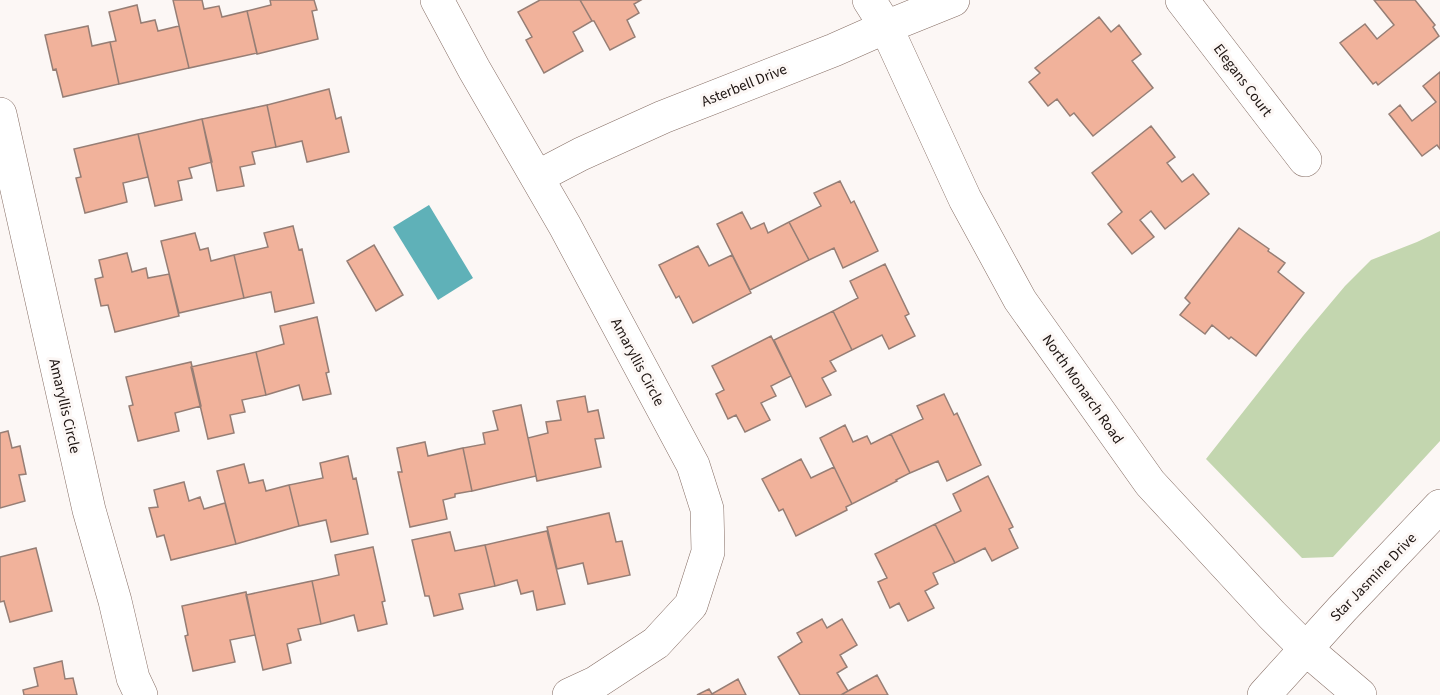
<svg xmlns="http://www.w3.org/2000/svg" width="1440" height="695" font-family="'Source Sans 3',sans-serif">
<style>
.green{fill:#c3d6af}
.water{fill:#5fb1b8}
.building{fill:#f1b29b;stroke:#967e75;stroke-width:1.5}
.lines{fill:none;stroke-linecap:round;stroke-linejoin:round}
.minor-casing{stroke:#856d64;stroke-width:34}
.minor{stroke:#fff;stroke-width:33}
.labels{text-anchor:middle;stroke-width:6;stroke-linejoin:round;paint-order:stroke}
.street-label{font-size:15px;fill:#1d1411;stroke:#fcf7f5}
</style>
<rect width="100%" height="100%" fill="#fcf7f5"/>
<path class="green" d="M1440,231v210l-107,116 -31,1 -96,-99 97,-123 42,-50 26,-26 46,-18z"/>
<path class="water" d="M429,205l44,73 -35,22 -45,-73z"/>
<path class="building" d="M173,0h29l2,9 15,-3 3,11 25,-6 10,42 -68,15z
M270,0h44l3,10 -5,1 6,28 -61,15 -10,-43 24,-6z
M540,0h40l12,21 -19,11 10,19 -39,22 -18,-33 6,-3 -14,-25z
M580,0h61l-7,4 5,9 -12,7 8,17 -25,13 -16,-29h-2z
M1374,0h41l20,25 -2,2 6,9 -61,49 -2,-3 -3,2 -33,-41 25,-19 12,15 17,-14z
M137,5l4,18 14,-3 3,11 21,-5 10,42 -70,16 -9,-42 6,-1 -7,-29z
M1099,17l12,15 8,-7 22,29 -9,7 21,27 -60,48 -19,-23 -4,3 -13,-17 -9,7 -19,-24 11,-9 -5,-5z
M88,26l4,20 18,-4 9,42 -56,13 -7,-28 -3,1 -8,-35z
M1440,72v77l-3,-4 -15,11 -33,-42 11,-9 12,16 24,-19 -13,-16z
M329,89l7,30 5,-2 8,35 -42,10 -5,-21 -26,6 -9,-42z
M267,105l9,42 -24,5 3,12 -15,3 4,19 -27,5 -15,-72z
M202,119l10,43 -23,6 3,10 -14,3 4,19 -27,6 -17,-72z
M1151,126l24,31 -8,6 15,19 11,-8 16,20 -44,35 -14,-18 -11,9 14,17 -22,17 -24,-30 14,-12 -30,-39z
M138,134l10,43 -25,6 4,19 -42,11 -9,-35 5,-1 -7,-28z
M840,181l11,22 3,-2 24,50 -35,17 -9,-20 -25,12 -20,-38 32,-16 -7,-13z
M742,212l9,17 13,-6 4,10 21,-11 20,38 -59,30 -33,-66z
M293,226l6,24 3,-1 12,54 -39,9 -4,-20 -27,6 -10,-43 34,-8 -4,-14z
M1239,228l30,21 -1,2 17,12 -7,9 26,21 -48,63 -25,-19 -2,2 -17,-14 -7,9 -25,-19 10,-12 -5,-5z
M195,233l5,17 8,-2 3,13 23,-6 10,43 -65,15 -18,-72z
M374,245l29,50 -27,16 -29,-50z
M698,246l11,20 23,-11 19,38 -58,30 -14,-27 -3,2 -17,-33z
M127,253l5,19 14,-4 2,10 21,-4 10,42 -64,16 -7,-27 -7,1 -6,-27 8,-2 -4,-17z
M885,264l24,50 -4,2 10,20 -26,13 -7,-14 -30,15 -19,-39 25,-13 -8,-17z
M833,311l19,39 -22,11 6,10 -14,7 9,17 -25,12 -32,-67z
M317,317l12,55 -3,1 5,21 -28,6 -4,-15 -33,10 -10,-43 28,-8 -4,-18z
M771,336l20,40 -20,10 5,10 -15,7 9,17 -25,12 -9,-17 -8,4 -12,-25 8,-4 -12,-24z
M256,352l10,43 -24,5 3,12 -15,3 4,18 -26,6 -17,-72z
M191,362l10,44 -26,7 4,18 -41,10 -9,-35 4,-1 -7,-28z
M944,394l10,21 3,-2 24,52 -34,16 -9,-20 -28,12 -19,-39 32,-15 -6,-13z
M585,396l3,16 10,-2 6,28 -9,1 6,28 -64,14 -9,-43 20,-5 -2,-11 15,-2 -4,-19z
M521,405l15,71 -64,15 -9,-43 22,-4 -2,-11 15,-3 -5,-19z
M845,425l8,17 14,-6 4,8 20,-10 19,39 -14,7 1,1 -45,23 -32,-66z
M8,431l4,17 8,-2 6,28 -7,1 6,26 -25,7v-75z
M425,442l3,14 35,-8 9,43 -17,3v3l-12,3 4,19 -37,8 -12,-55h4l-5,-24z
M348,456l5,23 3,-1 12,56 -37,8 -5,-22 -27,6 -10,-41 34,-7 -3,-15z
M801,459l10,19 23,-11 18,37 -6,3 1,3 -51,26 -13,-27 -4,2 -17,-32z
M244,464l5,19 14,-3 3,11 23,-6 10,41 -63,18 -19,-73z
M988,476l25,51 -4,2 9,19 -26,13 -7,-13 -30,15 -20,-39 26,-13 -8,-17z
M184,482l5,19 11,-4 4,12 21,-6 11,41 -65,16 -7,-25 -7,2 -8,-29 9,-1 -4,-17z
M609,513l7,29 6,-1 8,34 -42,9 -5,-21 -26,6 -10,-42z
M935,524l20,39 -22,10 5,11 -13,7 9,17 -26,13 -9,-18 -9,5 -12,-26 9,-4 -12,-24z
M547,531l18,73 -28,6 -4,-19 -12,3 -4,-14 -22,6 -10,-41z
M450,532l5,19 30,-6 10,41 -36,8 4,15 -29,7 -5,-20h-4l-13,-56z
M373,547l12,54 -3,1 5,22 -29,7 -4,-16 -33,9 -9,-43 27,-6 -4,-20z
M36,548l16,63 -42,11 -6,-21 -4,1v-45z
M312,581l9,43 -23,5 3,11 -14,4 4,19 -28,7 -17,-75z
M246,592l9,43 -25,5 5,22 -42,9 -8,-35 3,-1 -6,-29z
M822,619l5,9 15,-9 15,26 -17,10 7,12 -10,6 11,18 -7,4h-41l-22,-38 24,-15 -5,-9z
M62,661l3,18 8,-1 4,17h-53l-1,-5 15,-4 -4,-18z
M877,675l11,20h-47l7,-4z
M738,679l8,16h-49l12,-6 3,5z"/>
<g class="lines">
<g class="minor-casing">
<path id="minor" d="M437,0l37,69 91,157 128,239 14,44 1,43 -17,53 -35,38 -61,40 -26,12
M869,0l17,27 79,172 55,101 130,183 122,132 34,34 54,46
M1182,0l123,160
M0,114l89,396 26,91 18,77 8,17
M537,177l44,-23 82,-37 171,-67 52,-23 67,-27
M1264,695l78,-86 98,-103"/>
</g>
<use href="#minor" class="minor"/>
</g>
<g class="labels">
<g class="street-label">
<text transform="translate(1243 80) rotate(53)" y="5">Elegans Court</text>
<text transform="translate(744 85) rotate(-22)" y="5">Asterbell Drive</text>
<text transform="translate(638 362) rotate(62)" y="5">Amaryllis Circle</text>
<text transform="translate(1083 389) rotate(55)" y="5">North Monarch Road</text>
<text transform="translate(65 406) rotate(77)" y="5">Amaryllis Circle</text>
<text transform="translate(1373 577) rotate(-46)" y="5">Star Jasmine Drive</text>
</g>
</g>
</svg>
